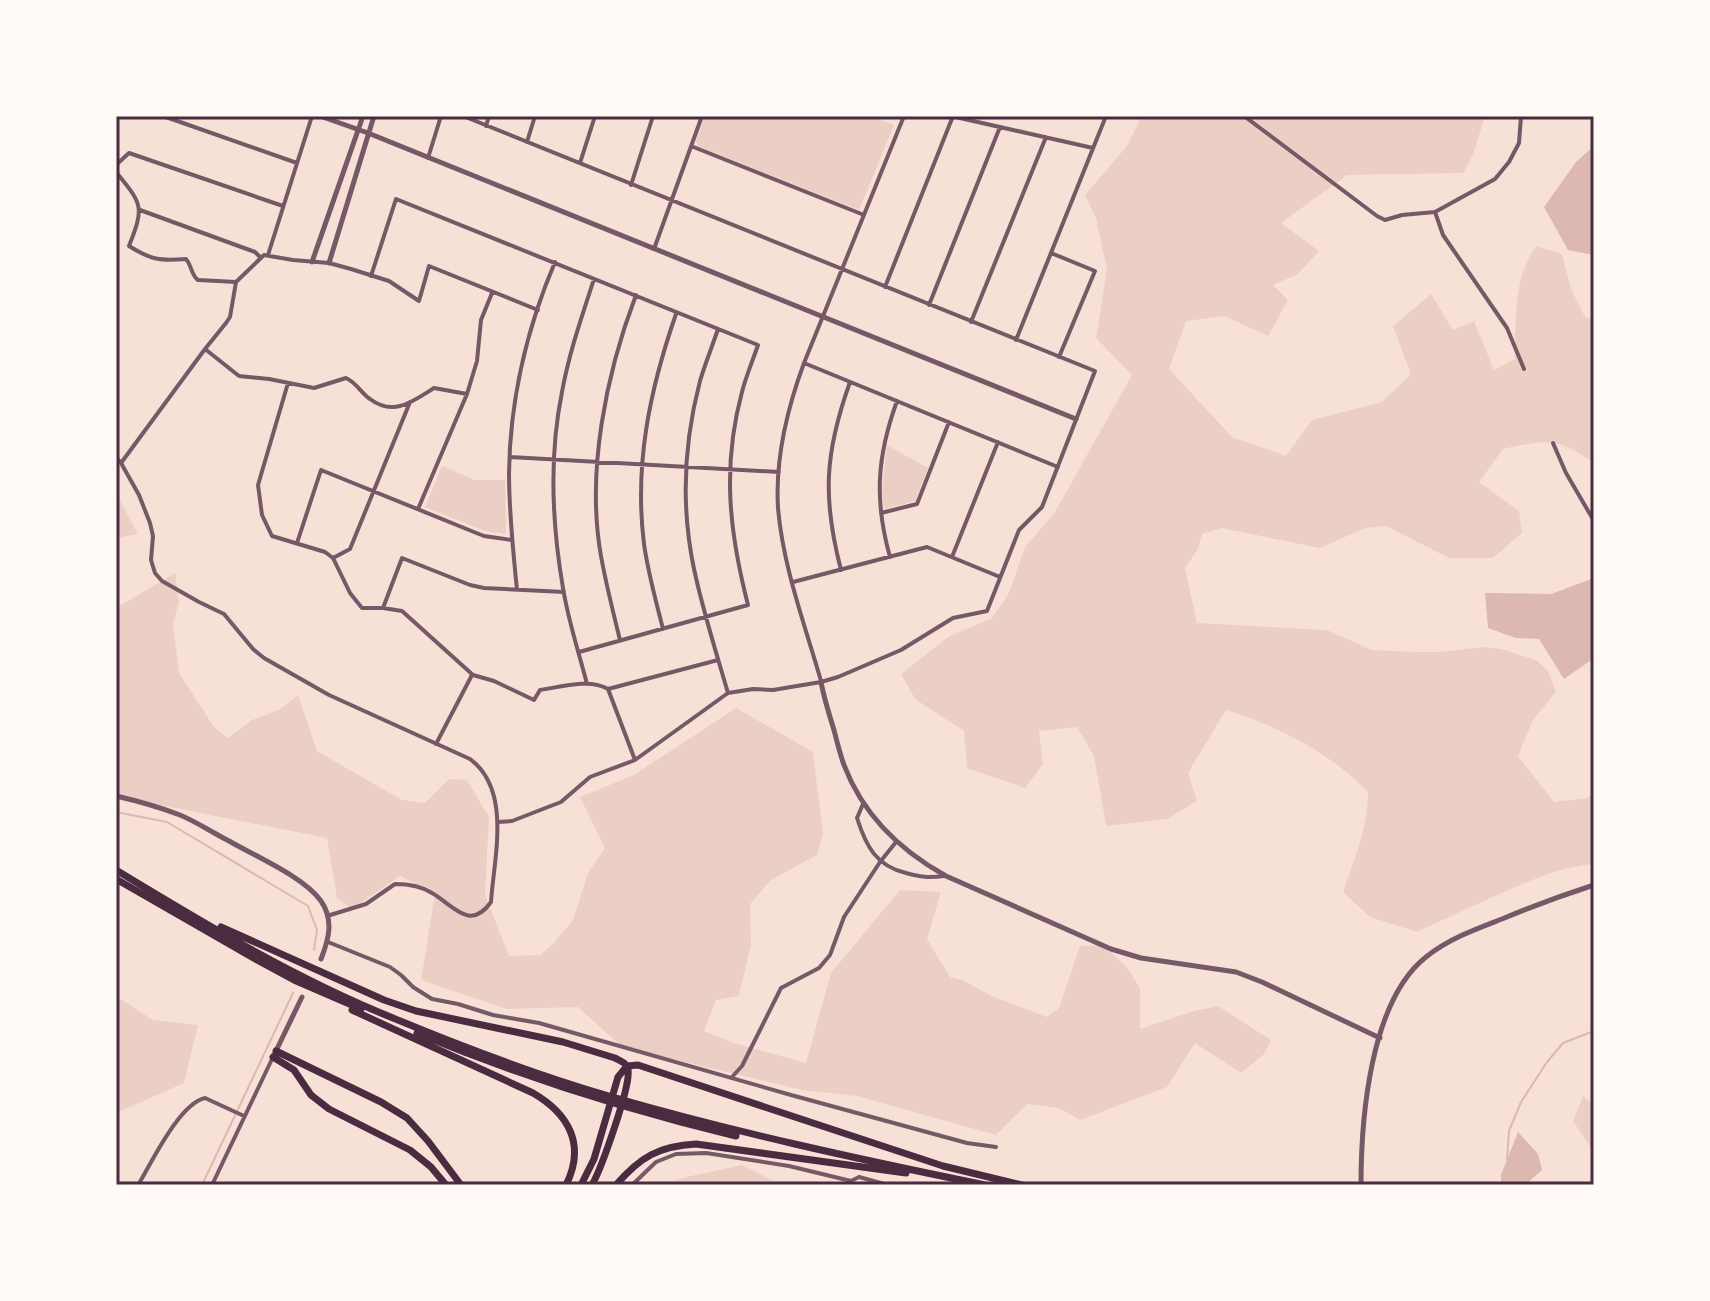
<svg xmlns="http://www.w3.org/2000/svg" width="1710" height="1301" font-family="'Fira Sans Condensed',sans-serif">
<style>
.green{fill:#ebcfc5}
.water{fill:#dcb8b0}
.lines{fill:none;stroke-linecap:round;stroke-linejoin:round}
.stream{stroke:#dcb8b0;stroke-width:2}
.minor{stroke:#755966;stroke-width:4}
.tertiary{stroke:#755966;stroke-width:5}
.motorway{stroke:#4a2c40;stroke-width:7}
.neatline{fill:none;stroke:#4a2c40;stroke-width:3}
</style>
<rect width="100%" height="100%" fill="#f7e1d7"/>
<path class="green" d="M705,116h166l23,9 -35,85 -161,-64 -2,-5z
M1142,116h343l-12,39 -10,18 -116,2 -66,48 38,28 -21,23 -25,11 15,15 -20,36 -44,-20 -38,5 -17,48 63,68 54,19 26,-36 70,-18 29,-28 -18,-48 38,-32 22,36 21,-9 20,49 21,-11c1,-39 -2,-80 21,-113l26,8 9,35 14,28 9,2v144c-39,-27 -47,-23 -91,-14l-24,33 40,29 3,22 -29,25h-44l-63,-32 -21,2 -45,20 -99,-20 -19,6 -4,15 -13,19 12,55 130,7 45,20 45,2h23l44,-5 17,2 35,11 12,11 8,21 -23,28 -15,36 36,46 33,-4 7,-5v71c-30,2 -57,14 -85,26 -31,13 -61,28 -92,42l-47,-15 -27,-25c11,-32 25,-65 25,-100 -39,-40 -90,-66 -142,-82l-38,63 9,28 -30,18 -61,7 -12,-70 -17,-29 -38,4 4,33 -18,24 -58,-20 -3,-37 -49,-32 -14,-25 47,-37 44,-19 17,-25 16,-46 30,-35 77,-137 -36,-37 11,-68 -11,-52 -11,-23 42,-49z
M887,445l41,23 -13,33 -31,8 -2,-18z
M442,466l33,14h30l1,54 -21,-3 -60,-24z
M116,498l3,1 19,35 -22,4z
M175,573l4,29 -6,21 6,50 35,54 14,11 24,-18 27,-10 19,-15 19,56 85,49 23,3 24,-24 18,1 22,37 -4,78 24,61 31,-1 13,-11 20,-24 15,-47 17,-25 -25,-51 54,-22 102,-67 77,44 10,81 -6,22 -46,25 -21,24 1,40 -12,52 -23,4 -12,31 30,12 72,20 25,-90 69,-83 41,2 -14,47 23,38 12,3 32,17 53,20 12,-9 21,-62 22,-1 23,20 15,23v41l54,-18 24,-5 53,34 -7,14 -23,19 -46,-30 -28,44 -87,33 -21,-12 -32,-4 -31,31 -139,-39 -55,-6 -180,-43 -44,-40 -71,2 -86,-29 14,-86 -35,-18 -48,33 -15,-11 -10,-60 -208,-41 -3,-8v-181z
M116,996l37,24 45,5 -14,58 -68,30z
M1583,1096l11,9v47l-21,-31z
M742,1165l40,20h-116l16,-7z"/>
<path class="water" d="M1594,146v109l-26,-5 -24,-43 32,-45z
M1594,578v80l-30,21 -25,-40 -23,-1 -28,-10 -3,-35 66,1z
M1518,1132l20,22 4,16 -17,15h-24v-10z"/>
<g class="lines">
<path class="stream" d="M116,812l51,10 141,84 9,24 -3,20
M1507,1160l2,-29 12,-29 26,-40 16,-19 31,-12
M202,1185l91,-192"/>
<path class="minor" d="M163,116l134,47
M463,116l632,255 -53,136 -23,23 -32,81 -34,7 -52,32 -63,27 -17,5 -48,8 -20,-1 -25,4 -93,67 -45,17 -29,25 -49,19 -14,1
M951,116l142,32
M1244,116l133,100 8,4 17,-5 33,-3 60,-33 14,-17 10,-19 2,-27
M486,126l3,-10
M527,142l8,-26
M691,146l173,69
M428,158l13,-42
M580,163l15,-47
M116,165l13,-12 154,53
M116,172c26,32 29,34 13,74 22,14 31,15 57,13 6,7 5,16 12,21l38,2
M631,185l22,-69
M140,210l115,42 5,5
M1435,212l8,23 64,93 17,41
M654,249l48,-133
M1051,253l44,18 -36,86
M268,255l44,-139
M371,276l25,-77 362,146c-5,15 -12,31 -16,47 -20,74 -13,139 6,213l-169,47
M885,287l68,-171
M929,305l71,-178
M971,322l75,-185
M718,329c-6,18 -13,35 -18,52 -16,61 -19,126 -6,188 9,42 22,83 34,124
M1016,340l90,-224
M205,349l34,27 30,3 45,9 32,-10c11,5 15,15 24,21 24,18 43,2 64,-11l33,6
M804,363l254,104
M288,383l-30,102 4,30 10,21 53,16 8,6 17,35 12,15h21l19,3 71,64 21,6 40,19 6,-10c20,-3 50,-12 68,-1l110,-29
M1553,443l13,30 28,48
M116,457l5,6 18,32 11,28 3,13 -2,24 4,13 7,8 37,21 25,12 29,35 11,9 65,37 141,64c42,31 24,98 21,143 -21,30 -38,3 -59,-9 -11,-7 -23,-9 -37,-9l-29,20 -39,12
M510,457l269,15
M121,463l84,-114 21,-26 4,-6 6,-35 28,-27 29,5 36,3 22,6 38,12 30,20 10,-35 109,44
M418,509l49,-115 10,-33 4,-41 11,-27
M881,513l36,-9 32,-82
M297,543l24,-73 153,62 10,4 28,4
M890,557c-16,-57 -13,-101 7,-156
M952,557l46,-115
M333,558l17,-9 60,-147
M841,570c-19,-73 -16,-118 9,-188
M793,582l134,-35 73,30
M517,590c-4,-39 -8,-78 -8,-117 1,-72 18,-145 46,-211
M383,608l19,-50 68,27 14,3 80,4
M663,629c-7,-28 -15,-56 -19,-85 -10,-80 6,-155 32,-230
M620,640c-7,-28 -14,-56 -19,-84 -15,-84 5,-182 35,-261
M821,681c-16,-56 -38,-114 -43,-173 -3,-50 9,-99 26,-145l100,-247
M587,684c-8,-31 -19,-64 -24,-96 -11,-64 -14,-132 -1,-196 7,-39 20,-76 32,-113
M608,689l27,71
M436,744l36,-69
M863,804l-6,14c9,28 19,48 49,55 15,4 22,5 38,3
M328,942l62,25 11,8 12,12 19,12 26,5 35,11 46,8 252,72 176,48 29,4
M732,1077l10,-11 39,-78 38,-20 11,-13 14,-38 36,-55 16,-20
M138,1185c14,-23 41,-81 67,-87l39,18
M212,1185l61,-128
M632,1185l24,-23 20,-8 30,-1 83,13 62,15 8,-4 29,8"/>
<path class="tertiary" d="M320,116l48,17 708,286
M312,262l51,-146
M329,263l45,-147
M821,682c3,16 8,32 13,48 3,12 6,24 10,35 19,50 57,86 102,111l165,73 30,9 95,14 26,10 118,56
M116,796c22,5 43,11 64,19 17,7 33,18 49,26 26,15 75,36 92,60 13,19 8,38 0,58
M275,1053l27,-56
M1361,1185c0,-66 9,-184 65,-228 22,-18 50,-28 76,-38 31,-13 61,-24 92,-34"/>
<path class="motorway" d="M116,870c89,54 180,109 277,148 70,29 143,57 216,78 124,36 249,63 376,89
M116,879l141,81 37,20 67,29
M221,927l163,73 32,11 147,31 52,16c6,3 12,5 13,12 3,16 -27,99 -36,115
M352,1010l181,83c36,21 53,52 33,92
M417,1033c103,43 210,77 319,103
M276,1051l105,51 26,16 21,23 33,44
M273,1057l21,13 17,25 18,14 81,41 21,17 15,18
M581,1185l13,-26 24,-82 9,-11 11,-1 305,101 79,19
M616,1185c24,-28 43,-39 80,-41l210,29"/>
</g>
<rect width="1710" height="1301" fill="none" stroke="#fffaf5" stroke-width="236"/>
<rect x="118" y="118" width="1474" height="1065" class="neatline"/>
</svg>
